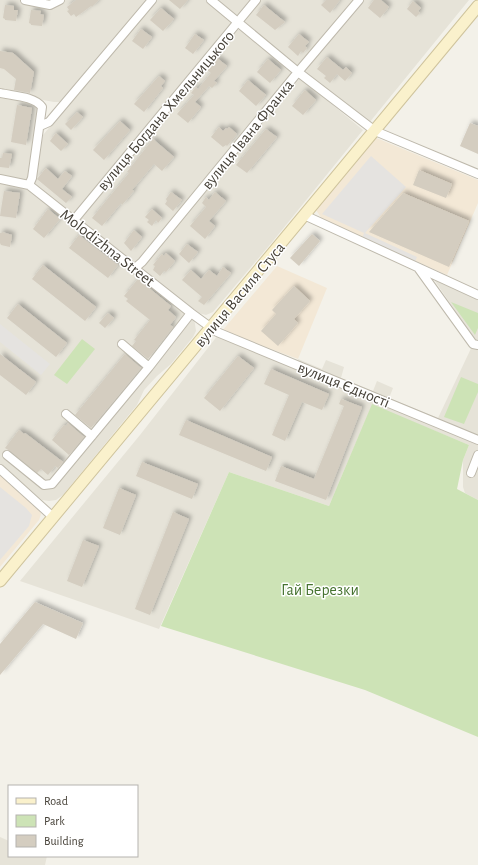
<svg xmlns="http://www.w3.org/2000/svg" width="478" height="865" font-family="'Alegreya Sans',sans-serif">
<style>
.residential{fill:#e6e3d8}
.commercial{fill:#f3e8d6}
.green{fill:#cde3b6}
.parking{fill:#e5e3e0}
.building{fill:#d4cdc0;filter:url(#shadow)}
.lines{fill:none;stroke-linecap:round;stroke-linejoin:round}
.minor-casing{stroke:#beb9ac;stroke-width:10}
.secondary-casing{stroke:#cfc49d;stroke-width:13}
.minor{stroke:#fff;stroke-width:8}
.secondary{stroke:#faf1cc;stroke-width:11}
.labels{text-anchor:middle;stroke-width:3;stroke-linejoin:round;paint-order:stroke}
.street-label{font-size:16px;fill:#464138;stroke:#fff}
.park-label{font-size:16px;fill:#467330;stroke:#fff}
</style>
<defs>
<filter id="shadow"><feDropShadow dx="3" dy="-3" stdDeviation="2" flood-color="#0004"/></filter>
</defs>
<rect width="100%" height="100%" fill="#f3f1e9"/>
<path class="residential" d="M0,0h148l-86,102h-8l-54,-10z
M156,0h50l25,21v4l-146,177 -12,13 -41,-32 4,-6 7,-42z
M216,0h139l-55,67 -4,-1z
M363,0h106l-100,123 -65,-51z
M237,30h5l51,43 -157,192 -57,-45z
M300,78l63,52 -90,111 -60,71 -7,3 -8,-2 -57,-44z
M0,98l35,6 4,4 -11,73 -28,-5z
M0,181l27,7 167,131 1,5 1,7 -3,6 -22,27 -14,12 -13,14 -7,15 -74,90 -7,5 -7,1 -7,-1 -42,-36z
M433,278l45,20v202l-13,-7 -2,-6v-27l6,-15 -97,-40 -43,101 -100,-34 -70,157 -139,-48 120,-146 78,-100 76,31 4,-7 24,10 4,-9 18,7 -3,11 32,13 4,-10 16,7 -4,10 49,20 37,-78z
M0,837l9,4v15h38l-2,9h-45z"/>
<path class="commercial" d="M374,137l104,43v23l-31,72 -125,-56 -6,-9z
M277,266l50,22 -29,71 -76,-28z
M0,473l39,36 2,5 -2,6 -39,47z"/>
<path class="green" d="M451,302l27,11v15l-3,7z
M82,339l13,10 -28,35 -13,-9z
M461,377l17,7v8l-14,32 -20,-7z
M372,404l97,41 -6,15 -6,29 21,11v237l-113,-47 -204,-64 68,-154 100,34z"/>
<path class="parking" d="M371,156l35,31 -41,46 52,24 -2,5 -53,-23 2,-6 -42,-19z
M0,324l50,40 -9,11 -41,-33z
M0,487l26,21 6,7 -3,11 -29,34z"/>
<path class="building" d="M76,0h23l-7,7 -1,-1 -15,11 -2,-3 -3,2 -4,-5 2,-1 -2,-3z
M169,0h19l-8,9z
M326,0h14l-10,13 -9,-8z
M374,0h7l8,7 -9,11 -12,-10z
M413,1l8,7 -3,3 2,2 -4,4 -9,-8z
M5,5l9,1v4h4l-2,11 -11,-1v-1l-2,-1z
M264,5l21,17 -10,8 -19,-15z
M161,8l13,11 -11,12 -13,-11z
M31,10l10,1 -1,3 4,1 -2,11 -11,-1v-1l-2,-1z
M141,29l11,8 -9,12 -11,-8z
M195,34l9,6 -11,14 -8,-6z
M299,34l10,8 -4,4 2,2 -4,5 -2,-2 -3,5 -10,-9z
M0,51l13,2 21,19 -4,21 -16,-3 2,-11 -12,-10 -4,-1z
M327,57l16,13 3,-3 6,6 -7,8 -8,-7 -7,9 -6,-5 2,-2 -9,-7z
M217,58l10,8 -13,15 3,2 -5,5 -3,-2 -14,16 6,5 -13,16 -11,-9 17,-19 -3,-2 5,-6 2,2 13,-16 -4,-3z
M268,59l13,11 -11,13 -13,-11z
M159,76l6,5 -4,5 2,2 -19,24 -10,-8z
M248,80l18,15 -10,11 -17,-15z
M305,90l11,10 -13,15 -11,-9z
M17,105l15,3 -6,37 -15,-3z
M77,112l6,5 -12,13 -6,-6z
M120,121l10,9 -26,30 -11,-10z
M470,123l8,3v28l-18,-8z
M219,127l4,4 3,-3 1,1 2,-2 8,7 -10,12 -1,-1 -3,2 -12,-10z
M266,129l11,8 -30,36 -11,-8z
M56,133l12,11 -7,7 -11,-10z
M153,139l21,18 -12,14 -8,-7 -22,26 2,1 -12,14 -1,-2 -19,23 -10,-8 37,-45 -2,-1z
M3,153l9,1 -3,14 -9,-1v-9h2z
M46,168l12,11 7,-8 7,5 -10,13 10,8 -6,6 -29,-24z
M419,170l33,14 -6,14 -33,-13z
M4,191l16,2 -4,25 -16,-2z
M171,192l11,8 -9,11 -8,-7 2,-3 -1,-2z
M215,192l11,9 -17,20 6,5 -10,13 -15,-13 16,-19 -4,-4 4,-6 3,3z
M403,193l66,28 -20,46 -80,-35z
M48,209l12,10 -16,19 -11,-9z
M152,209l10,9 -4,5 -2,-3 -4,6 -5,-4 2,-2 -4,-3z
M134,230l8,7 -11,14 -7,-8z
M2,232l10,3 -2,12 -9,-2 -1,-2v-10h2z
M312,234l8,7 -21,25 -9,-8z
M79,235l39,30 -10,13 -39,-30z
M187,244l11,8 -9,11 -10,-9z
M166,253l9,8 -9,11 -2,-1 -4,5 -7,-6 2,-4 -2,-1 9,-11 2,2z
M43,265l53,42 -11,14 -53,-42z
M223,267l8,6 -27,32 -6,-4 4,-4 -20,-17 9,-10 10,9 8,-9 8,6z
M138,279l33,27 -3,4 8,7 -6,8 3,2 -25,32 -16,-13 4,-5 -2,-1 16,-20 -24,-19 2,-2 -4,-3z
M294,286l16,15 -16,18 4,4 -20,23 -17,-15 15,-17 -4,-4z
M18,304l49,39 -11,14 -49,-39z
M108,313l6,5 -9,10 -6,-5z
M0,354l36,28 -10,13 -26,-20z
M125,354l16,14 -50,60 -16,-13z
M238,356l16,12 -34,43 -16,-13z
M271,369l58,25 -7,16 -20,-8 -17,39 -13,-6 17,-40 -25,-11z
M341,399l21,8 -36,93 -51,-19 6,-15 33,13 30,-73 -5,-2z
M186,420l86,37 -6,14 -87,-36z
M68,423l16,14 -15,18 -17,-15 12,-15 2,1z
M19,430l5,4 1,-1 38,29 -5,6 -3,-2 -7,9 -7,-6 -4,4 -27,-22 -5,-3z
M142,462l56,22 -6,15 -56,-23z
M119,488l17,7 -16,40 -17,-7z
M173,512l16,7 -39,96 -15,-6z
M83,540l16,6 -17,41 -15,-6z
M35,602l48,21 -7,16 -33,-15 -43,51v-31z"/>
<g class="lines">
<g class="minor-casing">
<path id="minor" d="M25,0l25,5 10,-5
M211,0l87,72 77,59 103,43
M0,93c13,3 34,3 42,14l-10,71 -3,7
M40,126l9,-4 103,-122
M0,179l29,6 162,128 26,19 261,108
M304,215l174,80
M74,220l182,-220
M135,268l7,-6 156,-190 61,-72
M419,269l54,75 5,1
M122,344l27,23
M66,414l26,22
M7,455l37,30 8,-1 97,-117 42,-54
M0,469l53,48
M471,473l7,-18"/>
</g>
<g class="secondary-casing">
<path id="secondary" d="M0,581l478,-575"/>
</g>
<use href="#minor" class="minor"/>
<use href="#secondary" class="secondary"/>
</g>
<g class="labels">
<g class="street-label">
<text transform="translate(165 110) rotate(-50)" y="6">вулиця Богдана Хмельницького</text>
<text transform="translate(247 134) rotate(-51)" y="6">вулиця Івана Франка</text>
<text transform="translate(108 247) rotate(38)" y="6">Molodizhna Street</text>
<text transform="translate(239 294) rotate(-50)" y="6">вулиця Василя Стуса</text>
<text transform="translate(344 384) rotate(22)" y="6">вулиця Єдності</text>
</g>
<g class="park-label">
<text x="320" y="595">Гай Березки</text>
</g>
</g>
<rect x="8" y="785" width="130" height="72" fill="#ffffff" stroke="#b5b3af"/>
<rect x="16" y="798" width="20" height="6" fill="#faf1cc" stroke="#b5b3af"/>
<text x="44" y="805" font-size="12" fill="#464138">Road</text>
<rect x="16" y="815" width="20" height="12" fill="#cde3b6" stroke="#b5b3af"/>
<text x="44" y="825" font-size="12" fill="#464138">Park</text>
<rect x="16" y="835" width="20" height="12" fill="#d4cdc0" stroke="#b5b3af"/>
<text x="44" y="845" font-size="12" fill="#464138">Building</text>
</svg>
